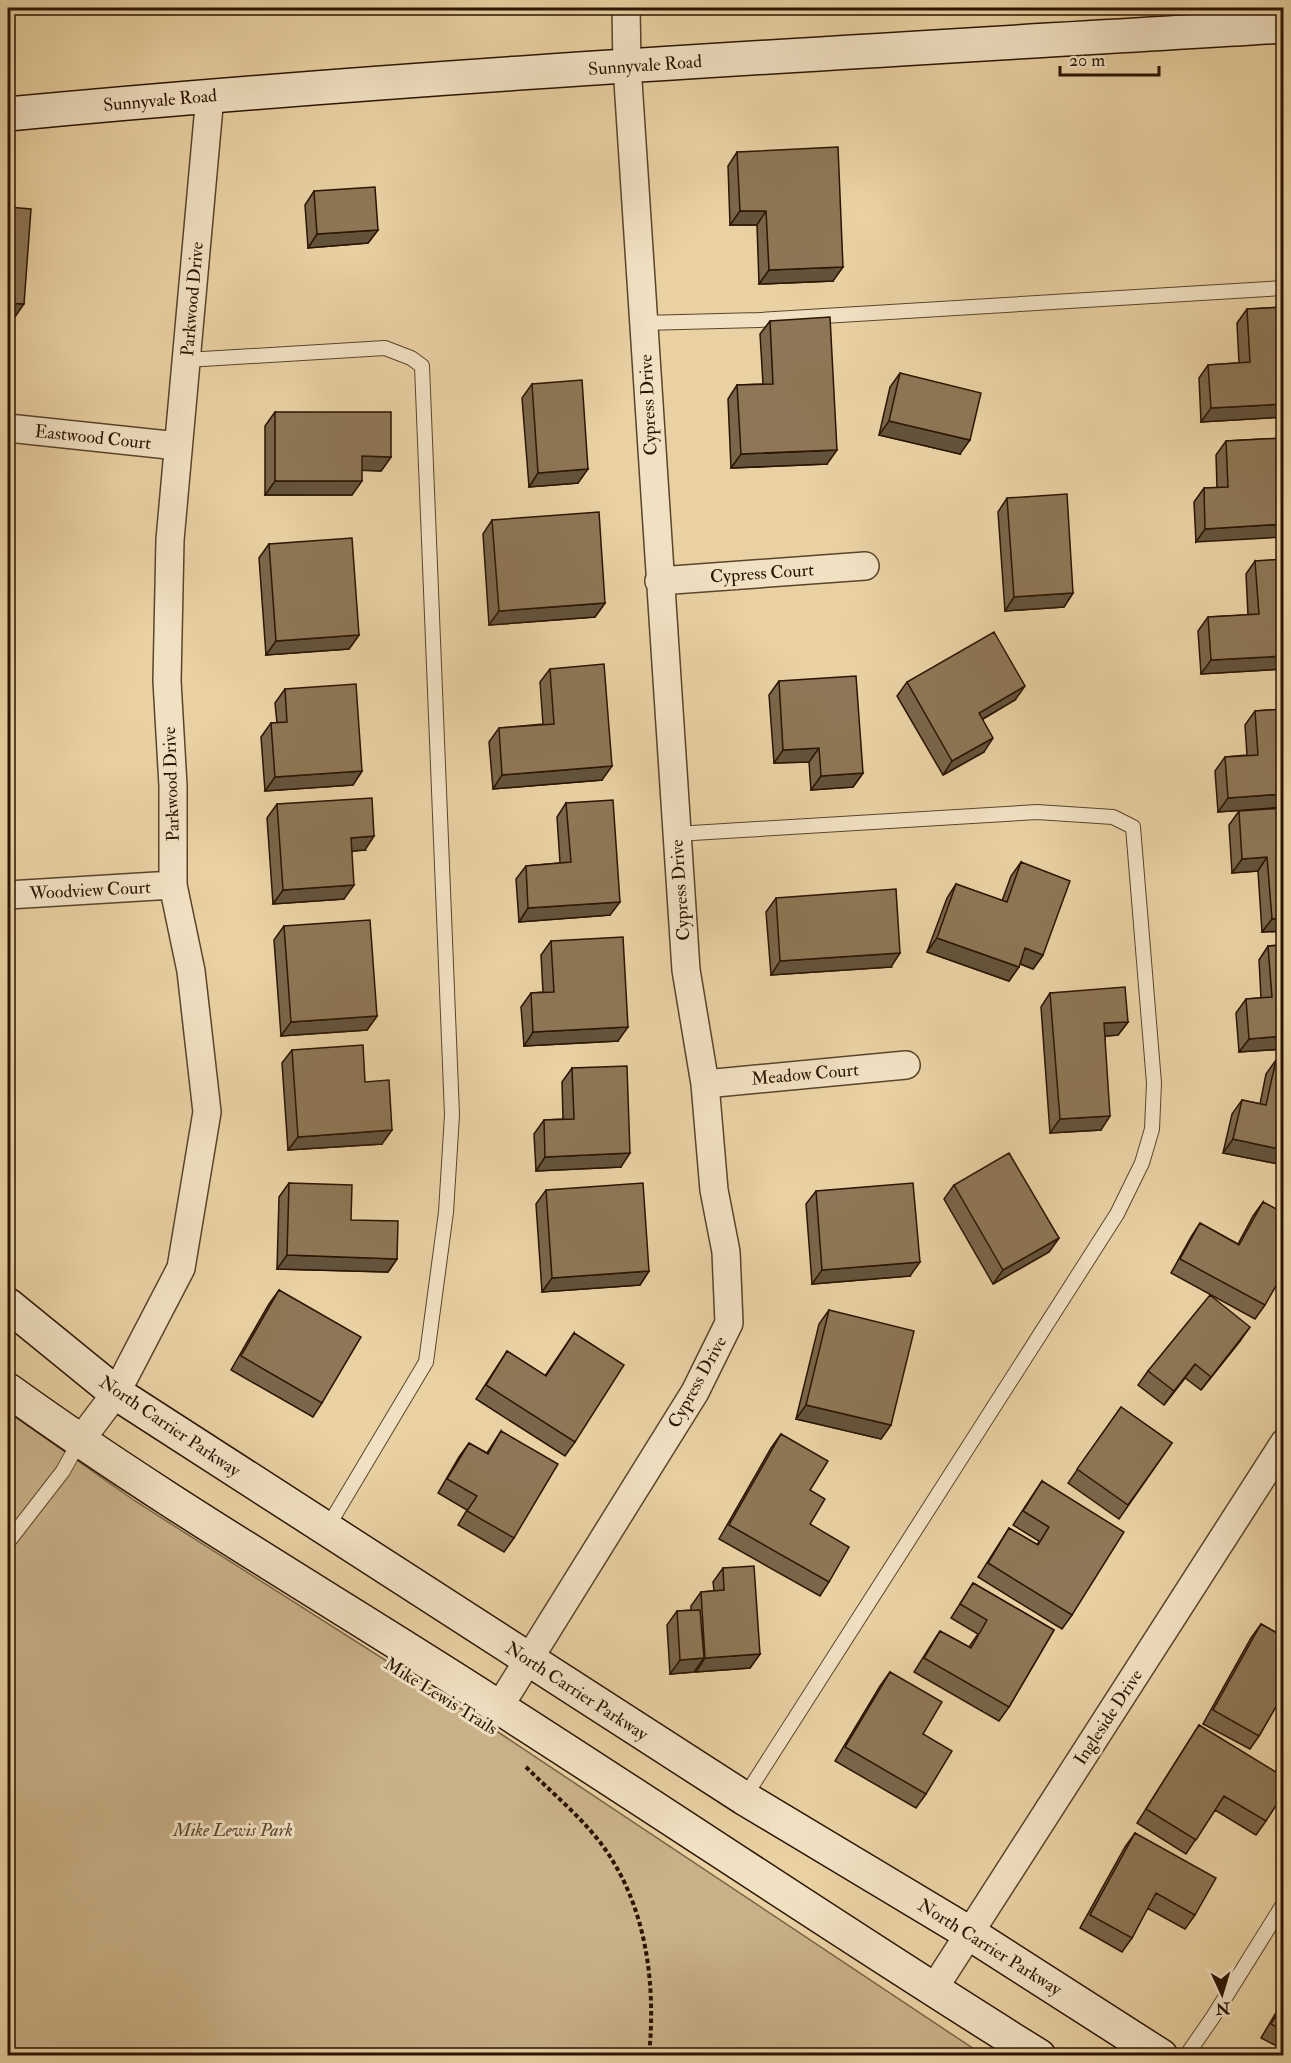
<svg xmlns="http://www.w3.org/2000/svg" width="1291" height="2063" font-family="'IM FELL Double Pica',serif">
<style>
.green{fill:#c9b188;stroke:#7a6345;stroke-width:1.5}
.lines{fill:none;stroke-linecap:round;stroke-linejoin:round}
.lane-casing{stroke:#5a442a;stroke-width:16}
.street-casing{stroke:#5a442a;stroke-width:30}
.secondary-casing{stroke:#2b1502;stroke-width:36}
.path{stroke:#2b1502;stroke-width:4;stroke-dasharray:4.5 3;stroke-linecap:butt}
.lane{stroke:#f1e1c3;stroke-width:14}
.street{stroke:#f1e1c3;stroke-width:27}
.secondary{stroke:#f1e1c3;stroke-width:33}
.wall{fill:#7a664a;stroke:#2b1502;stroke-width:1.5}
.shaded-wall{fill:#63533c;stroke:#2b1502;stroke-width:1.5}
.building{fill:#8e7756;stroke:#2b1502;stroke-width:1.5}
.labels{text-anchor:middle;stroke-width:6;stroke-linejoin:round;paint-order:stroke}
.street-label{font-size:18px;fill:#2b1502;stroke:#f1e1c3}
.park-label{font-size:18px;font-style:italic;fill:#5a442a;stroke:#f1e1c3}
</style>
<rect width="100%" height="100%" fill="#e9d1a3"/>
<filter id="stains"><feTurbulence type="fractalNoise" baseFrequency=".00333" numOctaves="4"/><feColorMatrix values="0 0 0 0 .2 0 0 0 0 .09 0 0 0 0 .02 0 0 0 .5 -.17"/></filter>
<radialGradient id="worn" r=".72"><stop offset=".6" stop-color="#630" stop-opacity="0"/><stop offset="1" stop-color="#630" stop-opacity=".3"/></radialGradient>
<path class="green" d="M8,1412l127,89 357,227 491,327h-975z"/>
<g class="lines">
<g class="lane-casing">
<path id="lane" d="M643,323l116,-3 525,-32
M186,360l199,-12 26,10 11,8 30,749 -6,97 -20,150 -99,166
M676,834l361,-22 76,5 20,10 21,256 -2,46 -10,34 -25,51 -373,584
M8,1542l55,-71 16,-29
M1186,2056l27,-39 71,-114"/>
</g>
<g class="street-casing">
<path id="street" d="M8,428l170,18
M659,581l206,-15
M8,895l165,-10
M705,1084l201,-19
M79,1442l37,-49 65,-125 26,-156 -16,-141 -18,-86v-99l-6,-105 3,-141 40,-445
M499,1707l196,-315 34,-69 -3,-71 -12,-62 -9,-106 -19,-114 -59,-904 -1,-58
M933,1990l351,-547"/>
</g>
<g class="secondary-casing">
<path id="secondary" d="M8,114c424,-40 850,-62 1276,-88
M8,1305l108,88 628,405 225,135 192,123
M8,1390c158,114 328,212 492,318 180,115 357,235 539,348"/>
</g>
<path class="path" d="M526,1767c26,26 58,52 79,82 42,60 51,136 44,207"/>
<use href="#lane" class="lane"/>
<use href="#street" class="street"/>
<use href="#secondary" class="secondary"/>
</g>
<path class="wall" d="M737,152l96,129 -74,3 -2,-59h-27l-2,-59z
M314,191l64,39 -10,13 -60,5 -3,-43z
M1284,307v110l-83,5 -2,-44 9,-13 31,-2 -2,-40 10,-14z
M770,321l57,143 -96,4 -3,-69 9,-14 26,-1 -3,-50z
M900,373l60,81 -81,-19 11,-48z
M532,384l46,99 -49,4 -7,-89z
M275,412l116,45 -10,14 -19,-1 -10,25h-87v-69z
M1284,438l-88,104 -2,-40 10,-14h13l-1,-33 10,-14z
M1007,498l66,95 -9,14 -59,4 -7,-99z
M492,520l113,83 -10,14 -106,8 -6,-91z
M269,544l90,91 -10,14 -83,6 -7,-97z
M1255,561l29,108 -83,5 -3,-43 10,-14 40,-2 -2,-41z
M550,669l52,111 -109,9 -4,-47 10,-14 44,-4 -3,-42z
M779,681l84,92 -10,14 -42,3 -2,-28 -35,1 -5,-68z
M907,682l108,18 -32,19 1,33 -41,23 -46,-79z
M285,689l77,82 -9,14 -88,6 -4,-54 10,-14h6l-2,-20z
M1284,709v98l-66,5 -3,-41 10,-14 22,-2 -2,-30 10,-14z
M566,803l44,112 -91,7 -3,-43 10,-13 34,-3 -3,-46z
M277,804l88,46 -13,1 -8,48 -71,5 -6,-86z
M1284,808v123l-22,1 -4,-61 -26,2 -3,-48 10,-14z
M1021,862l22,93 -10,14 -13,-5 -11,17 -82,-29 20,-54 9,-14 46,17 9,-25z
M776,898l115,69 -120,8 -5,-63z
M284,926l93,90 -10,14 -86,6 -7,-96z
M551,941l67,100 -94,5 -3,-39 10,-14 12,-1 -2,-37z
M1284,945v104l-45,3 -3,-39 10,-14 15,-1 -2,-38 9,-14z
M1050,993l78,29 -10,13 -13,1 -4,94 -51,3 -9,-126z
M292,1050l73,32 17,62 -94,6 -6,-87z
M1276,1060l8,105 -61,-12 9,-39 10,-14 18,4 6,-30z
M572,1068l49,99 -85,4 -2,-37 10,-14 19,-1 -1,-37z
M289,1183l62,37 46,39 -9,13 -111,-3 2,-72z
M954,1185l105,53 -10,14 -56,32 -49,-85z
M546,1190l103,81 -9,14 -98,7 -6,-88z
M816,1191l94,85 -98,8 -6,-80z
M1263,1202l2,103 -10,14 -84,-46 20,-36 9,-14 38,21 15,-28z
M279,1290l43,113 -9,14 -82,-47 38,-66z
M829,1310l62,115 -10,14 -85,-20 23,-95z
M574,1333l1,109 -10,14 -89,-57 31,-48 38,25z
M1240,1341l-39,49 -16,-12 -21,27 -26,-20 10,-14z
M1121,1407l51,36 -53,76 -51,-36z
M501,1431l13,107 -10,14 -46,-27 9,-15 -29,-17 21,-36 10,-14 18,10z
M781,1434l29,56v34l19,58 -9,14 -101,-57 52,-91z
M1042,1481l30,134 -10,14 -84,-52 31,-49 28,17 2,-4 -26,-16z
M723,1568l37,86 -10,14 -54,4 -1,-2 -1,2 -24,2 -3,-49 10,-14 14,-1v-4l10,-14 13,-1 -1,-9z
M973,1583l81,47 -45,77 -10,14 -85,-49 17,-27 9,-14 29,16 9,-13 -27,-16z
M1261,1624l23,13v67l-5,-3 -20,35 -9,13 -47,-25 48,-86z
M890,1672l33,62 3,60 -10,14 -81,-47 45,-75z
M1199,1725l67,96 -10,14 -41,-25 -29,44 -49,-31z
M1135,1833l60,82 -10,14 -38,-21 -15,30 -10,14 -42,-24 45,-81z
M1284,1999v51l-23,-12z"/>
<path class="shaded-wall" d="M740,211h26l-9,14h-27z
M378,230l-10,13 -60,5 9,-14z
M843,267l-10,14 -74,3 10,-14z
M8,303l16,1 -14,20h-2z
M1284,404v13l-83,5 10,-14z
M889,421l81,19 -10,14 -81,-19z
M837,450l-10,14 -96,4 10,-14z
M362,456l29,1 -10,14 -28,-1z
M588,469l-10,14 -49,4 9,-14z
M275,481h87l-10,14h-87z
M1284,524v13l-88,5 9,-13z
M1073,593l-9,14 -59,4 9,-14z
M605,603l-10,14 -106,8 10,-14z
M359,635l-10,14 -83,6 10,-14z
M1284,656v13l-83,5 10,-14z
M1025,686l-10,14 -46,27 10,-14z
M993,738l-9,14 -41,23 9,-14z
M819,748l-10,14 -35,1 9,-13z
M612,766l-10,14 -109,9 9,-14z
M362,771l-9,14 -88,6 10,-14z
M863,773l-10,14 -42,3 10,-14z
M1284,794v13l-66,5 10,-14z
M374,836l-9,14 -24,2 10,-14z
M1267,857l-9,14 -26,2 10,-14z
M354,885l-10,14 -71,5 10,-14z
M620,902l-10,13 -91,7 9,-14z
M1284,918v13l-22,1 10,-13z
M937,938l82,29 -10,14 -82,-29z
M1025,948l18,7 -10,14 -17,-7z
M900,953l-9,14 -120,8 9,-14z
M377,1016l-10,14 -86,6 10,-14z
M1128,1022l-10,13 -24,2 10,-14z
M628,1027l-10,14 -94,5 9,-14z
M1284,1036v13l-45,3 10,-13z
M1110,1116l-9,14 -51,3 10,-14z
M392,1130l-10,14 -94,6 10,-13z
M1233,1139l51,11v15l-61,-12z
M630,1153l-9,14 -85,4 9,-14z
M1059,1238l-10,14 -56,32 10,-14z
M287,1255l110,4 -9,13 -111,-3z
M920,1262l-10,14 -98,8 10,-14z
M649,1271l-9,14 -98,7 10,-14z
M1250,1327l-10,14 -39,49 10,-13z
M1195,1364l-10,14 -21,27 10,-14z
M806,1405l85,20 -10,14 -85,-20z
M760,1654l-10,14 -54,4 9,-14z
M704,1658l-10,14 -24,2 10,-14z"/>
<path class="building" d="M838,147l5,120 -74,3 -3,-59h-26l-3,-59z
M375,187l3,43 -61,4 -3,-43z
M8,207l23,2 -7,95 -16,-1z
M1284,307v97l-73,4 -3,-43 42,-3 -3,-53z
M830,317l7,133 -96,4 -4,-69 36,-1 -3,-63z
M900,373l81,20 -11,47 -81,-19z
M582,380l6,89 -50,4 -6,-89z
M275,412h116v45l-29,-1v25h-87z
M1284,438v86l-79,5 -1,-41 24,-1 -2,-46z
M1067,494l6,99 -59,4 -7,-99z
M599,512l6,91 -106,8 -7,-91z
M352,538l7,97 -83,6 -7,-97z
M1284,559v97l-73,4 -3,-43 51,-3 -4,-53z
M994,632l31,54 -46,27 14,25 -41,23 -45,-79z
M604,664l8,102 -110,9 -3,-47 55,-4 -4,-55z
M856,676l7,97 -42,3 -2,-28 -36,2 -4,-69z
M356,684l6,87 -87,6 -4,-54 16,-1 -2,-33z
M1284,709v85l-56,4 -3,-41 33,-2 -3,-44z
M372,798l2,38 -23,2 3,47 -71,5 -6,-86z
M613,800l7,102 -92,6 -2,-42 45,-4 -5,-59z
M1284,808v110l-12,1 -5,-62 -25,2 -3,-48z
M1021,862l49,19 -27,74 -18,-7 -6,19 -82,-29 19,-54 51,18z
M896,889l4,64 -120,8 -4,-63z
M370,920l7,96 -86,6 -7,-96z
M623,937l5,90 -95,5 -2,-39 23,-1 -3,-51z
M1284,945v91l-35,3 -3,-40 26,-2 -4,-51z
M1125,987l3,35 -24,1 6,93 -50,3 -10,-126z
M363,1045l2,37 24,-2 3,50 -94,7 -6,-87z
M1276,1060l8,1v89l-51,-11 9,-39 24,5z
M627,1066l3,87 -85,4 -1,-37 30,-1 -2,-51z
M1009,1153l50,85 -56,32 -49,-85z
M289,1183l63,2 -1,35 47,1 -1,38 -110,-4z
M643,1183l6,88 -97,7 -6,-88z
M913,1183l7,79 -98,8 -6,-79z
M1263,1202l21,11v59l-19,33 -85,-46 20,-36 39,22z
M279,1290l82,47 -39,66 -81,-47z
M1210,1295l40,32 -39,50 -16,-13 -21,27 -26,-20z
M829,1310l85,21 -23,94 -85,-20z
M574,1333l50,32 -49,77 -89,-57 21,-34 39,25z
M1121,1407l51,36 -44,62 -51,-36z
M501,1431l57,33 -44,74 -47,-27 10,-15 -30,-17 22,-36 19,11z
M781,1434l47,27 -18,29 15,9 -15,25 39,23 -20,35 -100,-57z
M1042,1481l82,51 -52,83 -84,-52 21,-35 29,17 11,-18 -26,-16z
M754,1566l6,88 -55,4 -4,-66 23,-2 -1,-22z
M973,1583l81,47 -45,77 -85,-49 16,-27 31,17 16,-28 -27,-16z
M700,1610l4,48 -24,2 -3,-49z
M1261,1624l23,13v56l-25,43 -46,-26z
M890,1672l52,30 -19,32 29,17 -26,43 -81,-47z
M1199,1725l85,52v16l-18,28 -42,-25 -28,44 -50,-31z
M1135,1833l81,45 -21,37 -39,-22 -24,45 -42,-23z
M1284,2002v29l-13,-7z"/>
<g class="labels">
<g class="street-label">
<text transform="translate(645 65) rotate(-4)" y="6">Sunnyvale Road</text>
<text transform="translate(160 100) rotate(-5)" y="6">Sunnyvale Road</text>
<text transform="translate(192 299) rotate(-85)" y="6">Parkwood Drive</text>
<text transform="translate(648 405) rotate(-93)" y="6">Cypress Drive</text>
<text transform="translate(93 437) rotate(6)" y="6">Eastwood Court</text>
<text transform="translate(762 573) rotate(-4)" y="6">Cypress Court</text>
<text transform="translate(171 784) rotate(-92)" y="6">Parkwood Drive</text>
<text transform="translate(90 890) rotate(-3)" y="6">Woodview Court</text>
<text transform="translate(680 890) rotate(-94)" y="6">Cypress Drive</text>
<text transform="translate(805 1074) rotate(-5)" y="6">Meadow Court</text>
<text transform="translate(697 1382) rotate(-61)" y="6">Cypress Drive</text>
<text transform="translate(170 1426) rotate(34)" y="6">North Carrier Parkway</text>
<text transform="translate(577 1691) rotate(33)" y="6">North Carrier Parkway</text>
<text transform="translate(441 1696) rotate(32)" y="6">Mike Lewis Trails</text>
<text transform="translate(1108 1717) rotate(-57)" y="6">Ingleside Drive</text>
<text transform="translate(990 1947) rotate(32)" y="6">North Carrier Parkway</text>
</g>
<g class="park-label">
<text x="233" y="1836">Mike Lewis Park</text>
</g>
</g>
<rect width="1291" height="2063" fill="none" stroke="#e9d1a3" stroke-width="30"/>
<rect x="9" y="9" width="1273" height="2045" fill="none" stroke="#2b1502" stroke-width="3"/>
<rect x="15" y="15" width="1261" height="2033" fill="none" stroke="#2b1502" stroke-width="1.5"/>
<g transform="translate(1222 1994) rotate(176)" stroke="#f1e1c3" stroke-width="4.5" paint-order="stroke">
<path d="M0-4.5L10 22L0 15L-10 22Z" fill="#2b1502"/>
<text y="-9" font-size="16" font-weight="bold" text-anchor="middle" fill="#2b1502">N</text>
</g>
<path d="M1060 66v9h99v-9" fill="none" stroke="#2b1502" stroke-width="3"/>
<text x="1069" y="66" font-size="18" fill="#2b1502" stroke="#f1e1c3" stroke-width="4.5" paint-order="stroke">20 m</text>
<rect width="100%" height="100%" filter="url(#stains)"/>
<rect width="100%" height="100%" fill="url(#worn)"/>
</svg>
